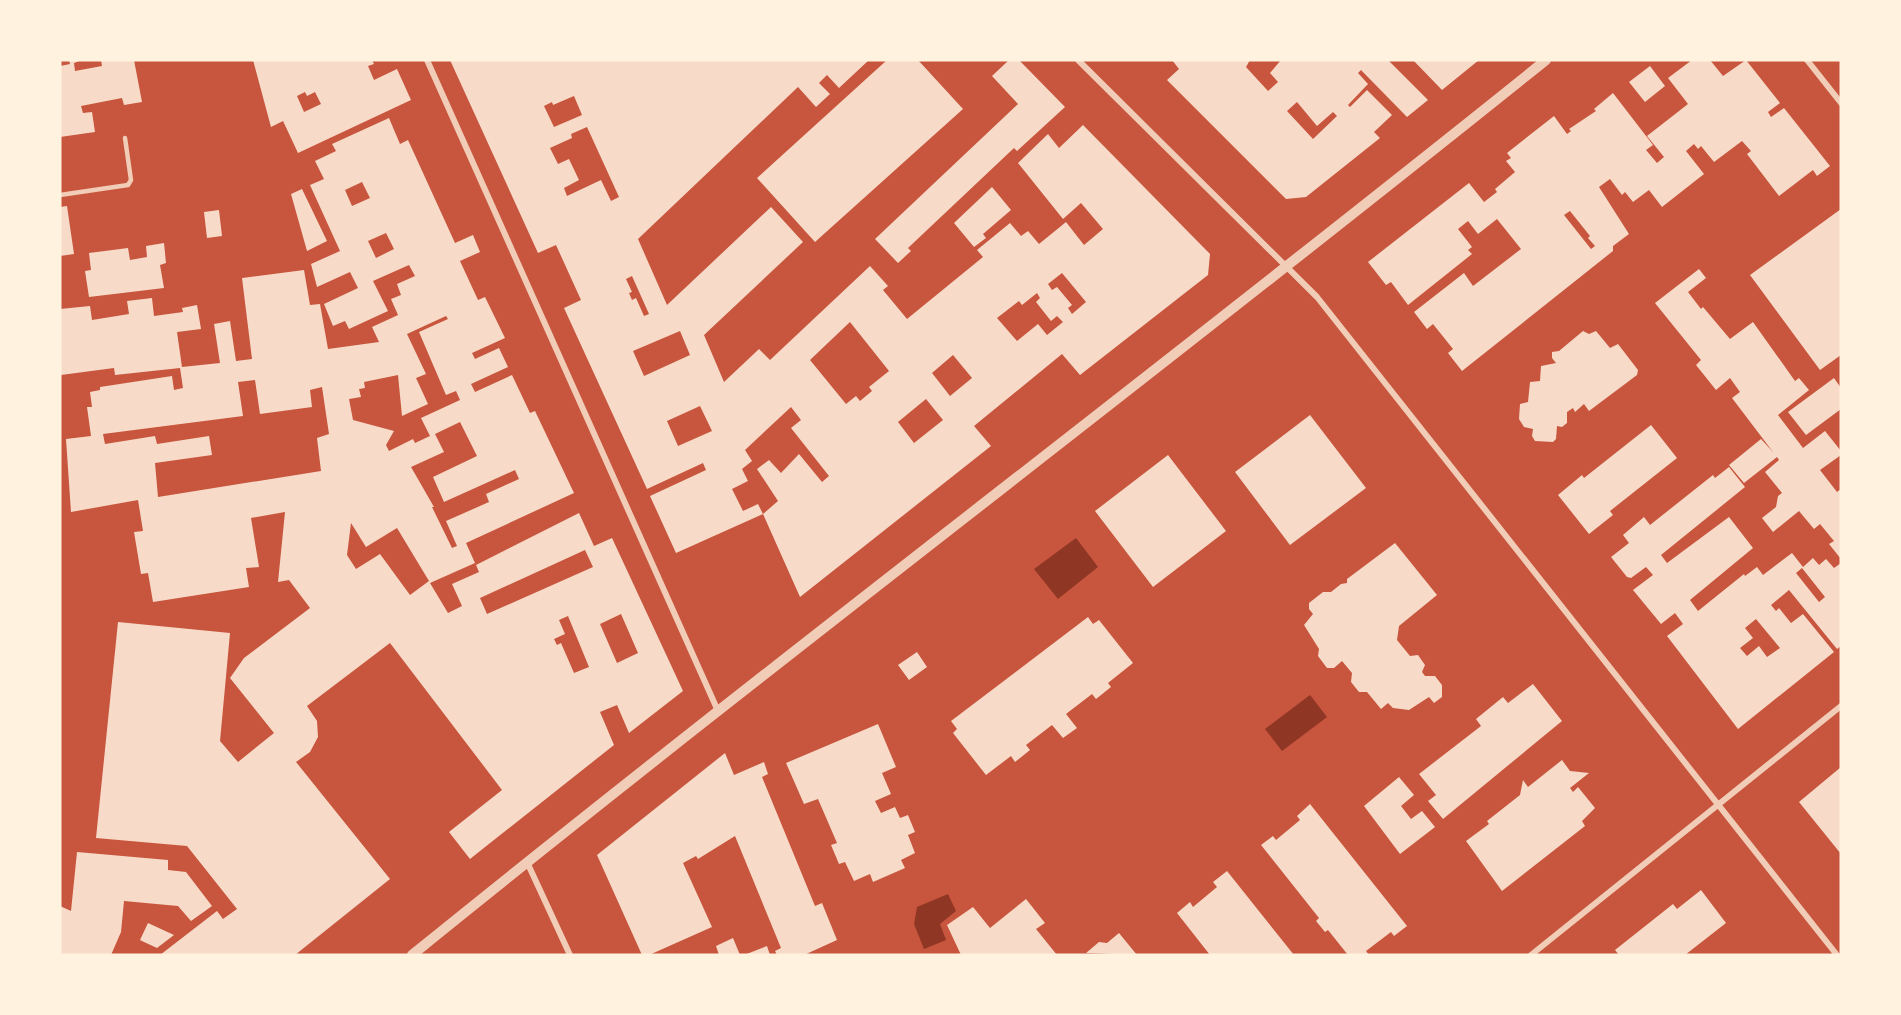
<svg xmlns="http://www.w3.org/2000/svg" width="1901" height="1015" font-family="Inter,sans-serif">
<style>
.water{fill:#8f3625}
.building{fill:#f7dbc8;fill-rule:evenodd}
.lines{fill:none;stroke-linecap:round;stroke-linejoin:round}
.service{stroke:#f1ccb7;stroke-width:4.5}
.minor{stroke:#f1ccb7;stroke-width:6}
.tertiary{stroke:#f1ccb7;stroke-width:10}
</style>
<rect width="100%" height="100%" fill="#c8553d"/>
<path class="water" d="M1076,538l22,29 -40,32 -24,-30z
M1310,695l17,22 -45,34 -17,-22z
M948,894l8,17 -16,13 6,16 -22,9 -10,-25 3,-17z"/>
<path class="building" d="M69,60h13l-8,3 1,8 27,-5 -1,-6h33l8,42 -18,3 -2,-7 -41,8 2,7 9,-1 3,20 -35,5v-71l10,-2z
M253,60h119l2,4 -6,2 6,14 23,-11 14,31 -113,53 -15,-32 -12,6zM305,92l2,4 8,-4 6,12 -17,8 -7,-16z
M450,60h419l-30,28 -12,-13 -8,8 11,11 -14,13 -18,-20 -160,152 29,66 104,-98 32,35 -99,93 20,47 35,-33 11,11 100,-94 18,20 -5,4 24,29 76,-62 -6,-7 33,-27 11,13 7,-5 11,13 27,-22 18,23 19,-16 -22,-26 -18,16 -45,-56 30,-29 11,14 24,-23 127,129 -2,21 -128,100 -18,-21 -88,72 17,20 -191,151 -37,-83 15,-13 -21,-32 12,-9 12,13 18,-19 23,28 7,-6 -38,-48 10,-8 -10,-13 -46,43 7,11 -10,8 6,12 -16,8 11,22 15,-7 5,10 -87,39 -26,-57 56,-26 -3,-7 -56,26 -83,-181 17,-8 -25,-55 -18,8zM574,96l8,19 -28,12 -10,-21 8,-4 1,3zM587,127l32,70 -8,4 -10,-21 -34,16 -3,-8 15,-8 -10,-21 -11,5 -8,-16 22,-10 -1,-4zM1062,273l24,29 -14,12 -4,-6 4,-3 -15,-18 -5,3 -4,-6zM632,276l17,38 -5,2 -8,-18 -4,2 -3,-7 3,-1 -6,-13zM1037,293l3,5 -4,4 15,19 6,-5 6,6 -16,13 -9,-11 -21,17 -20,-23 22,-17 3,4zM850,322l39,49 -20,16 3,4 -12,10 -4,-5 -10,8 -36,-44zM680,331l10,24 -46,21 -11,-25zM953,355l19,23 -22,18 -18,-23zM926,399l17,21 -29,23 -16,-21zM700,406l12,25 -34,15 -11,-25z
M887,60h31l45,49 -148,133 -58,-64z
M1009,60h10l46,47 -48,44 -3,-3 -106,100 3,3 -13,12 -23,-24 143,-135 -26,-28z
M1172,60h78l-4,7 22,24 10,-9 -8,-9 11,-13h107l40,40 -21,17 -46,-47 -3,3 10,11 -20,21 2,2 17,-17 25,25 -18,17 6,6 -74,59 -20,2 -119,-119 12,-11zM1297,102l20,24 16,-14 4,4 -24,23 -26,-28z
M1413,60h66l-37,30z
M1692,60h18l13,16 23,-16 34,43 -12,9 3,5 13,-9 46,58 -13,10 -4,-6 -34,26 -32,-42 4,-3 -9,-10 -28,21 -13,-16 -3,3 -4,-5 -8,7 18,23 -42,33 -13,-17 -16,12 -8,-10 -3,3 -12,-16 -11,8 30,47 -16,12v5l-151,120 -14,-18 5,-4 -20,-25 -6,5 -13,-17 50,-39 9,13 48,-37 -24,-30 -19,15 -10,-13 -10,8 14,18 -4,3 4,4 -64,51 -17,-23 -5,3 -18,-23 101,-79 15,19 13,-10 -2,-3 20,-17 -9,-11 5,-3 -4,-5 47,-37 13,18 4,-3 -2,-2 27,-18 -2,-2 19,-16 40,52 -7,5 11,13 7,-6 -17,-21 41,-32 -20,-26zM1570,211l20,25 -2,2 7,8 -4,3 -27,-34z
M1650,66l15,20 -20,16 -16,-20z
M389,118l11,26 8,-4 47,103 18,-8 7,17 -20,9 18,39 7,-3 20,41 -33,15 3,6 24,-11 9,19 -37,17 4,8 37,-17 18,38 5,-2 39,82 -108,50 9,20 -45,20 18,30 14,-7 -10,-22 27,-12 -3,-7 103,-52 15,33 18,-8 71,153 -54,42 -12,-28 -17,7 14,33 -144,114 -21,-27 53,-42 -112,-147 -83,63 10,15 1,16 -8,15 -14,10 94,117 -95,76h-135l57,-44 6,8 14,-10 -50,-63 -91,-8 22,-216 112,11 -10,108 18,21 36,-29 -44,-55 14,-20 66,-50 -21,-28 -11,2 7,-70 -34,6 8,49 -13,1 3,19 -96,15 -5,-29 -7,1 -7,-42 9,-1 -5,-31 -67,12 -5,-73 25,-3 -4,-29h5l-2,-15 10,-2v-3l72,-11 2,14 9,-2 -3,-20 -65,7 -1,-7 -53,7 -1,-66 30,-3 2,14 37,-6 -2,-13 25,-3 2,18 29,-4 -1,-4 15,-3 4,24 -24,3 5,35 38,-4 -6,-39 16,-3 6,40 16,-2 -10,-81 62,-8 6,35 10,-1 8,45 51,-7 -7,-15 26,-12 -7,-16 10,-4 -4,-11 18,-8 -6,-11 -36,16 15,30 -39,18 -4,-8 -12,5 -9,-22 34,-16 -8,-16 -33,15 -6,-23 29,-13 -30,-66 14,-6 -9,-18 21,-10 -4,-7zM362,182l8,16 -18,8 -7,-16zM386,233l8,16 -18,9 -8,-17zM446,316l2,3 -29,13 27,63 10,-4 4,9 -39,18 9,18 -15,7 -2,-4 -24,12 -3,-6 8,-14 -41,-11 -4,-21 12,-2 -2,-8 6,-1 -1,-6 34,-7 4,41 26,-12 -12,-26 10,-4 -19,-40zM255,380l5,34 52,-7 -2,-17 12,-3 7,47 -12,4 4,33 -163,26 -3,-34 57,-8 -3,-19 -52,8 -2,-8 -50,8 -2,-10 140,-18 -5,-34zM460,422l17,34 -44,21 11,25 71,-32 4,9 -33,15 3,8 -43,19 11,25 -5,2 -20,-41h2l-23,-40 33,-15 -9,-18zM351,523l15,24 31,-19 32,53 -19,14 -30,-41 -24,15 -9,-14zM585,550l8,17 -106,47 -7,-16zM621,614l17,39 -21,10 -17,-39zM568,616l21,51 -15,6 -13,-30 -4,2 -3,-6 11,-5 -6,-14z
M992,187l19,23 -28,24 3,4 -12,9 -20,-24z
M302,189l25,52 -20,10 -16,-57z
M67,206l7,48 -14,2v-49z
M1841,209v146l-21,15 -70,-95z
M219,210l3,26 -15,2 -3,-26z
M164,243l2,20 -6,2 4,23 -75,9 -4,-26 6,-1 -2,-17 39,-5 2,12 17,-3 -1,-11z
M1699,269l7,9 -18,14 13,17 2,-2 27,32 23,-17 42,59 4,-3 10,12 -31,25 25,33 22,-17 16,20v4l-21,15 17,22 4,-3v70l-12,-15 5,-3 -14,-17 -6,5 -15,-18 -26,21 -11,-14 14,-11 2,-11 4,-3 -17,-21 14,-12 -2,-3 -33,26 -15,-18 32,-26 12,13 -41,-54 8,-6 -10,-14 -14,12 -20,-25 5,-5 -46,-57z
M1583,331l6,3 7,-3 14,17 8,-4 20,26 -1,5 -48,36 -5,-7 -9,8 -2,-4 -6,4v11l-5,4 -5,-1 -1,13 -3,3 -18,-1 -3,-5 1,-7 -9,-2 -5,-8 1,-15 8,-2 2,-20 10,-1 1,-15 15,-3 -4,-5v-6l7,-1z
M1834,378l7,10v21l-35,26 -18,-23z
M1310,415l56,73 -76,57 -55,-73z
M1651,425l26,33 -67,53 3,4 -24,19 -31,-39 24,-20 2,3z
M1168,455l58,76 -73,56 -58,-76z
M1729,467l16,20 -84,68 6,8 62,-46 24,31 -63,52 8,11 46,-37 1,2 12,-9 6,8 29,-22 11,14 10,-9 6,7 7,-6 8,9 7,-5v83l-4,3 -48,-59 -18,15 5,6 3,-3 12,15 12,-9 31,38 -96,77 -71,-93 16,-12 -8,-11 -14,11 -28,-34 20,-15 -7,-8 -15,11 -4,-1 -16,-20 18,-14 -6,-8 21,-18 6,8 63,-50 2,3zM1802,568l23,29 -6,5 -23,-29zM1756,619l24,29 -13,9 -8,-11 -12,10 -7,-8 13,-10 -8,-10z
M1395,543l42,52 -38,31 -2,14 13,16 8,-1 7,10 -3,7 3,4h10l7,9v12l-8,6 -5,-6 -20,13 -16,-2 -5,-5 -7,6 -14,-17h-8l-8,-10 1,-9 -10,-12 -8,7h-7l-9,-12 1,-7 -15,-24 9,-11 -4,-5v-6l14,-11h8l10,-8 6,-1v-4z
M1088,617l5,7 6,-4 34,43 -25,20 3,4 -15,12 -4,-5 -26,20 11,14 -14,10 -11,-13 -26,20 4,5 -15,12 -4,-6 -25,19 -33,-42 4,-4 -6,-8z
M917,652l10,15 -18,13 -11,-15z
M1533,684l29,37 -119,98 -15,-18 8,-6 -17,-21 62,-48 -5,-7 27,-22 5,6z
M878,724l18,43 -14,6 9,21 -16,7 6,12 14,-6 5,11 8,-3 7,17 -7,3 7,18 -14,7 4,8 -32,14 -3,-8 -16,7 -9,-19 -6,2 -8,-19 6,-2 -19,-44 -14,5 -18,-41z
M725,753l9,22 30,-13 4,12 -6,3 53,129 7,-3 15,37 -33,15h-27l-2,-4 6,-3 -46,-112 -37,23 -2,-3 -13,7 29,64 -63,28h-7l-45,-100z
M1562,760l8,11 19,2 -19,15 3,4 5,-5 17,21 -13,13 3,5 -83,65 -36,-50 23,-17 -2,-3 33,-26 3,-15 5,7z
M1841,767v87l-42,-52z
M1399,777l15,18 -13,11 10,13 11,-8 13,16 -35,27 -36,-48z
M1310,804l97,122 -13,10 -3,-4 -25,19 3,4h-21l-20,-25 -3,2 -9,-11 3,-3 -58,-73 12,-9 3,4 24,-20 -3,-4z
M77,852l91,8v10l18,2 26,34 -21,15 -13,-15 -54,-5 -3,31 -10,23h-51v-49l11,5z
M1227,871l67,84h-84l-33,-42 13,-11 3,5 24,-20 -4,-5z
M1701,890l25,33 -41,32h-66l-4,-5 58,-46 4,5z
M1026,899l19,24 -9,6 21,26h-96l-14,-30 26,-18 17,21z
M148,923l26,12 -17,13 -13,-6 -4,-2z
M1119,933l18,22 -51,-2 13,-11 8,1z
M733,938l7,17h-21l-3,-9z
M767,946l3,9h-26z"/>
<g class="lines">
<path class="service" d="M60,195l68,-10 3,-5 -6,-42"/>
<path class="minor" d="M427,60l291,651
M1078,60l239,237 520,658
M1807,60l34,43
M527,862l43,93
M1531,955l310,-249"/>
<path class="tertiary" d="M412,955c374,-303 759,-593 1134,-895"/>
</g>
<rect width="1901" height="1015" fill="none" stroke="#fff3e0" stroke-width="123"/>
</svg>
